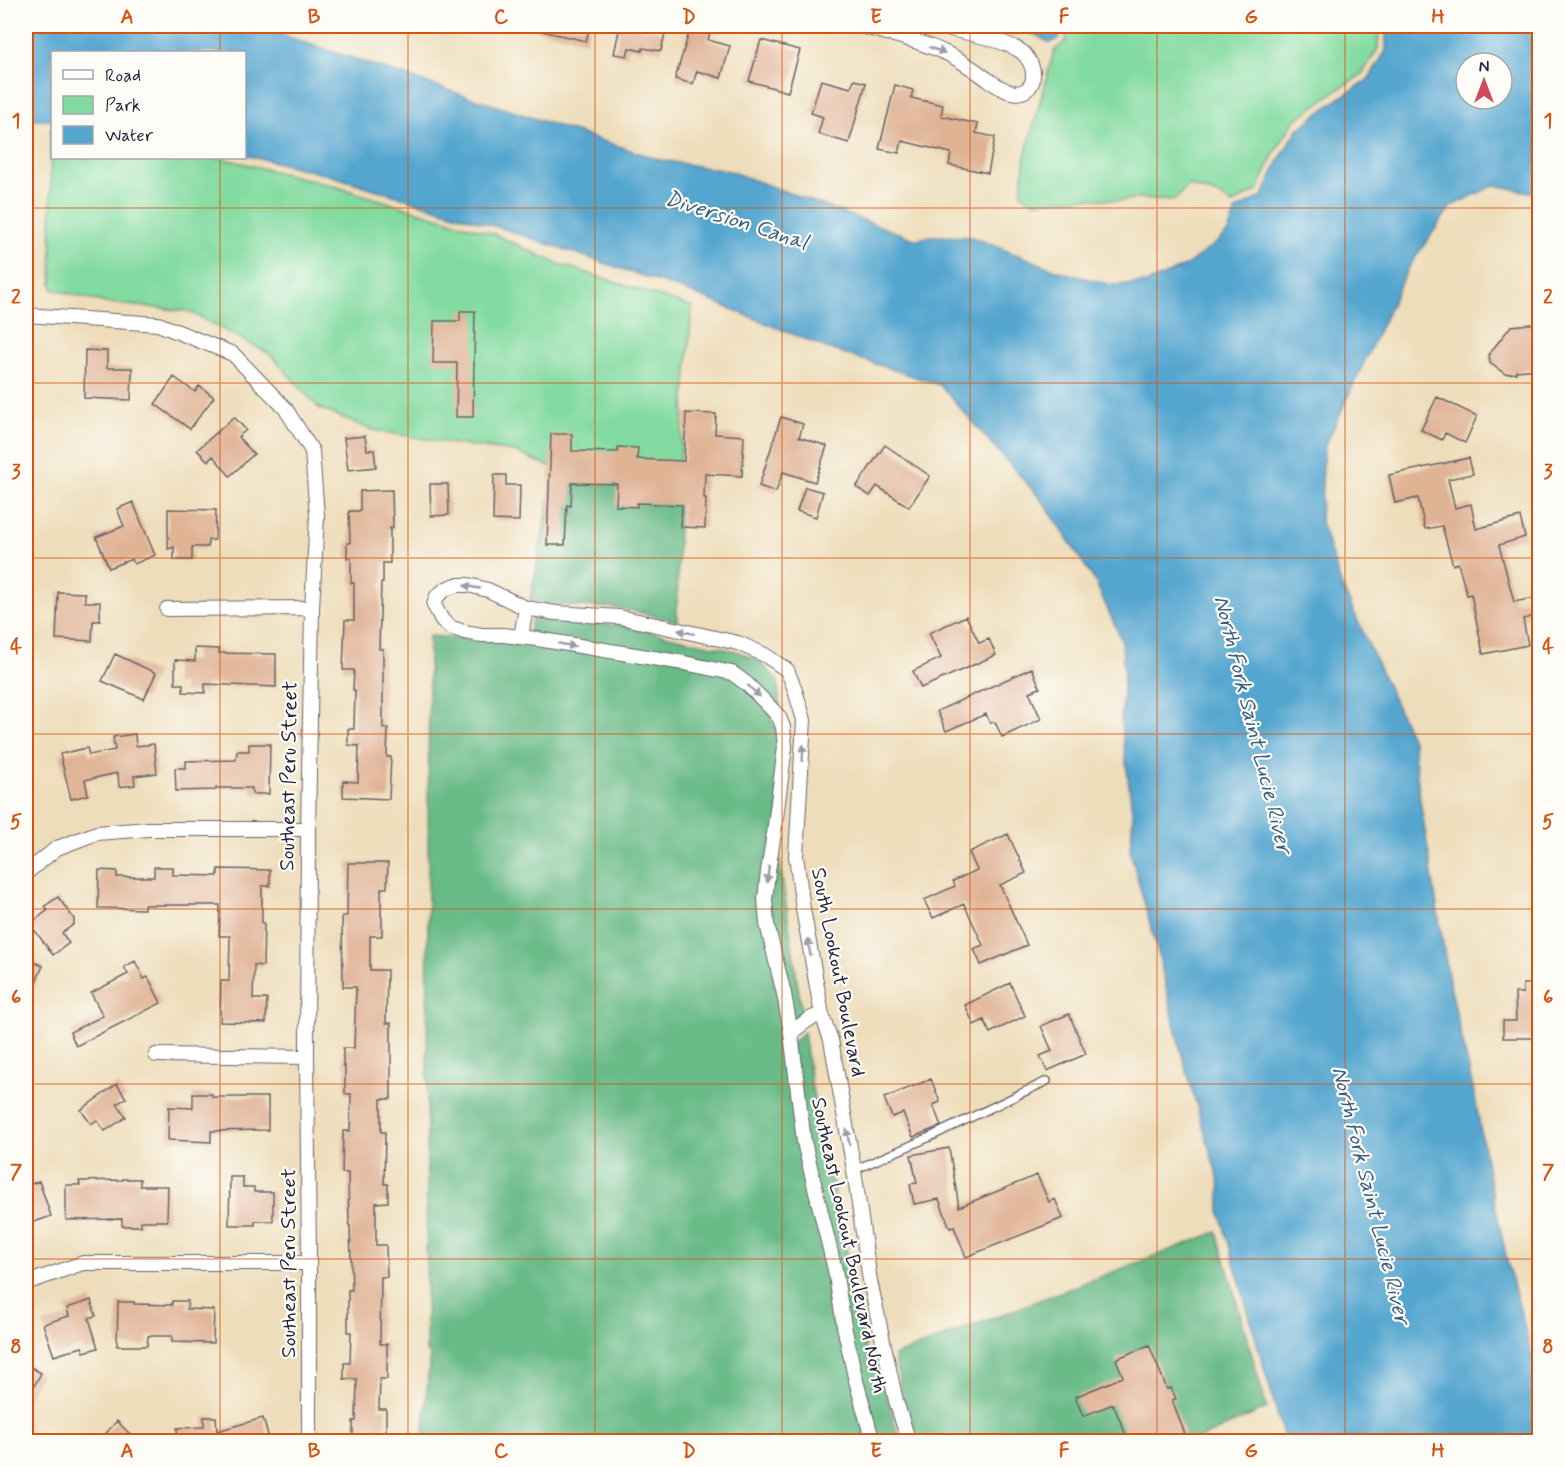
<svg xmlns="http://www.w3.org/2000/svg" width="1565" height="1467" font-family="Mynerve,sans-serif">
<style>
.green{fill:#81da9f;stroke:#527e6d;stroke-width:1.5}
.forest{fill:#68ba86;stroke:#456e60;stroke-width:1.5}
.water{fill:#54a6cf;stroke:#3b6485;stroke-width:1.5;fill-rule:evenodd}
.building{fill:#e0b395}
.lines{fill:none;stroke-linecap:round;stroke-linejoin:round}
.service-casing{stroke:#696367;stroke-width:10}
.minor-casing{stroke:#696367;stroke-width:16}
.service{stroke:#fff;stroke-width:7}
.minor{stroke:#fff;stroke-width:14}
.oneway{fill:#9c9ca7}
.grid{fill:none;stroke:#d45411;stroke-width:1.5;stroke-opacity:0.55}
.labels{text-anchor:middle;stroke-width:4.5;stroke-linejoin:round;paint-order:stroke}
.street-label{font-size:21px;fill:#22223b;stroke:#fdfcf7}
.water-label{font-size:22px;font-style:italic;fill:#385d7e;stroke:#fdfcf7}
.neatline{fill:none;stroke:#d45411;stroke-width:2}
.grid-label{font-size:20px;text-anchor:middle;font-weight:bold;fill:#d45411}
</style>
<rect width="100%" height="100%" fill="#fdfcf7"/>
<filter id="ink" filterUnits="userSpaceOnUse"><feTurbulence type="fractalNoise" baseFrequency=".0167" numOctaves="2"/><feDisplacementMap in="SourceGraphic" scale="12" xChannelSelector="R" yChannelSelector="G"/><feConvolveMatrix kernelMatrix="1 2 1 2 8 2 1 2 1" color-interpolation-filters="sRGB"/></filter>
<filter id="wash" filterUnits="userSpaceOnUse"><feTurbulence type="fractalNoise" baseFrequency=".008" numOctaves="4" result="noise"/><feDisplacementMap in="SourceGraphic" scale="24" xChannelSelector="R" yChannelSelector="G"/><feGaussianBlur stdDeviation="1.35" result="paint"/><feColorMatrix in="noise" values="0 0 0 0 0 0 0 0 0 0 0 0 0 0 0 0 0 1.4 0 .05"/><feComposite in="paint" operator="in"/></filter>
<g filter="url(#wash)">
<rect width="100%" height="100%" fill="#eeddba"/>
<path class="green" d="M1068,26h311l-1,22 -16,26 -31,20 -37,27 -21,34 -15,35 -26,14 -13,-9 -31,-10 -13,15 -37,-2 -18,3 -35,-3 -51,4 -13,-8 4,-37 29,-106 12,-10z
M50,129l2,1v28h169l109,27 164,49 62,29 136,44 -13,167 -104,3 -60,-25 -60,-8 -82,-14 -54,-22 -49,-54 -82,-43 -82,-8 -54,-14z"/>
<path class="forest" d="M679,474l-2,147 -57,-13 -63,-3 -27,-5 23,-118z
M532,618l24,4 63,3 117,26 23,10 19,20 2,27 -10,3 3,16 7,-1 -2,19 1,112 23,157 -22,18 10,13 14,-13 7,52 32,149 26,132 10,-3 10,42 11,37 -477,1 7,-90h-4l3,-716 81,6 2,-3v5l14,3z
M1217,1232l50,176 -73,33h-277l-14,-42 -9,-43z"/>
<path class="water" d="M26,26h229l405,134 69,11 188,69 13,-4 42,1 89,35 50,13 36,-2 38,-17 30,-22 13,-12 8,-22 27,-14 16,-36 19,-31 37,-28 33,-21 18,-29v-25h153v168l-44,-9 -44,21 -43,62 -84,180 -4,71 21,65 72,158 7,57 28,177 27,122 13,75 20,92 31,116v60h-254l-65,-228v-28l-40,-137 -21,-92 -29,-105 3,-33 -12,-95 3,-47 -2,-35 -27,-60 -50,-77 -105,-119 -113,-37 -140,-57 -183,-62 -172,-53 -87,-21 -1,-103h-192v69l-26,-3zM1466,63h36v36h-36z
M993,26h67l-1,12 -9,5 -16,-9z"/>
<g id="blocks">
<path class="building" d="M538,26h52l-4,15 -49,-11z
M620,26h20v2l25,5 -4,18 -18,-3 -1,3 -13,-3 -2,8 -13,-2z
M691,26h21l-4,14 22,6 -9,32 -24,-7 -4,13 -18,-5z
M761,40l39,10 -12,42 -39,-11z
M821,80l30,8 3,-8 12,3 -17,60 -31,-9 5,-17 -12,-4z
M895,85l18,5 -2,8 32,7 -2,11 37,8 -2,9 19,4 -7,36 -39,-8 2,-12 -49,-12 -3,12 -20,-4z
M460,311h15l-2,106h-17l1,-54h-24l1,-42h26z
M1539,323v46l-23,2v2l-11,1 -15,-11 -1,-9 22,-28z
M85,350l22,1v17h25l-1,32 -47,-2z
M174,377l21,15 4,-6 15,11 -24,32 -35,-25z
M1437,397l40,19 -12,27 -20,-10 -3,7 -21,-10z
M686,413l30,1 -1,20 29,2 -2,40 -37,-2 -1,24h2l-1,30 -24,-1 1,-22 -45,-2v4l-21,-1 1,-22 -45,-1 -1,23 -4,-1 -2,40h-18l4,-111h21v17l46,1v-5l20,1 -1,11 47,2z
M234,417l12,13 -8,7 16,17 -24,22 -17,-20 -5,5 -11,-11z
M781,417l22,7 -4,13 28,9 -12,36 -32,-10 -7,20 -17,-6z
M365,436l2,14h7l2,17 -28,3 -4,-32z
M885,445l45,31 -21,31 -32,-21 -7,10 -14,-9z
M1469,458l4,16 -25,5 7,29 16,-4 5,25 44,-12 5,20 -26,8 15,57 25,-5v18l-16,4 5,26 -45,9 -12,-60 -4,1 -9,-32 -5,2 -11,-39 -17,3 -7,-31 -23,5 -6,-28z
M494,475h12v10h14l-1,36 -26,-1z
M430,484h18l1,31 -18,1z
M805,487l18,5 -7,25 -19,-6z
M392,490l1,38h-3v35h-7v20h-2l-2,66h4v79h5l-1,29h4l-2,42 -46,-2v-16l15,1 1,-36 -11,-1v-16h6l1,-39h-2l1,-20h-11l2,-50h9v-37h-3v-25h-4v-15h3l-1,-32h11v-20z
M133,502l22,53 -21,9 -2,-5 -23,9 -13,-31 28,-11 -7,-17z
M168,509l48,1 -1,30h-7v7h-16v13h-18v-13l-6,2z
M58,592l27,1v9h15v19h-7l-1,20 -36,-2z
M966,616l13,27 10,-4 7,16 -75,33 -8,-17 28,-13 -12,-25z
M195,648l24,1v4l57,1v33l-71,-3v9l-22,-1v-8h-8v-24l20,1z
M115,654l41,19 -12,26 -42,-18z
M1032,668l8,20 -11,4 12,27 -39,18 -7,-15 -5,1 -4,-9 -40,17 -9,-20z
M135,734l1,12 18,-2 3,29 -23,3 1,9 -16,2 -1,-14 -33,7 3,15 -17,4 -11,-45 27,-6 2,7 26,-5 -2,-13z
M249,744h21l-1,50h-17v-6h-36v2l-40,1 -1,-23h11v-7l50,-1 1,-9h12z
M1008,834l18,39 -26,12 27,60 -46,20 -7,-16 9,-4 -19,-41 -31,14 -9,-18 31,-14 -2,-5 24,-11 -8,-18z
M348,863h40l-1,25h-6v28l1,1v19h-12v34h17l-1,53h5v76h-10v33h4l-1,52h4v18l-12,1v42h10l1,32h-6l-1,67h7v35h-7l-1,30h7v31h-33v-19h3l1,-42h-13v-16h6l1,-31h-3v-42h4l-2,-64h-1l-1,-53h-6l1,-42h7l1,-37h-6v-28h-2v-18h11l2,-61h-13l-1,-71h5z
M154,867h19v8l45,1v-7l52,1v16h-8v37h2l-1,43 -9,-1 -1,34h14l-1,24 -46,-1 1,-41h8l1,-45h-11l1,-31h-76v4l-46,-1 1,-38 18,1v6h37z
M58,897l16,22v5l-12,9 7,10 -16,12 -23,-31 18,-14 -3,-4z
M26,959l17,7 -17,38z
M135,961l9,18 4,-2 13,26 -85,43 -6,-14 33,-16 -12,-23 37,-19 -4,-7z
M1010,983l15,33 -35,17 -6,-13 -10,5 -9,-20z
M1523,984h16v54h-36v-17h13l-1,-28h8z
M1069,1014l17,40 -39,17 -7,-15 12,-5 -11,-25z
M931,1079l9,23 -7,3 8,21 -28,11 -10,-24 -11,4 -8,-19z
M117,1084l9,14 -9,6 9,13 -21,14 -8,-11 -6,4 -10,-14z
M193,1094h19v3h56v33l-57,1v11l-43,-2 1,-33 24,1z
M949,1148l10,59 78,-32 12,27 6,-3 8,19 -97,39 -12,-30 -4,1 -11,-29 -25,5 -4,-20 7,-1 -6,-28z
M230,1177h13v10h11v5h19v29h-18v4h-26z
M123,1179h17v7h28l-1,35h-26v5h-19v-7l-56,1v-35h14l-1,-4 44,-1z
M39,1181l12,35 -22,8 -1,-5 -2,1v-34z
M91,1300l5,16 -7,2 9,30 -14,4 -2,-5 -28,9 -11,-32 26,-8 -2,-8z
M172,1301h16l-1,8 27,1 -1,33 -41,-1v-6h-24l-1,10h-30l1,-44h16v2l38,1z
M1149,1345l18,44 4,-1 5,11 -4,1 13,34 -19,8h-37l-16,-38 -30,12 -8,-19 48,-20 -7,-18z
M26,1364l15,9 -15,28z
M204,1417h12l1,14 46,-13 7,24h-92l-1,-14 27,-1z
M117,1421l21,21h-40z"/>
</g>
</g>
<g filter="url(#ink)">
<use href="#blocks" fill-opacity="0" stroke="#696367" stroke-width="1.5"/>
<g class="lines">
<g class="service-casing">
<path id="service" d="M854,1170l76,-33 117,-56"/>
</g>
<g class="minor-casing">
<path id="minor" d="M861,26c29,8 60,15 87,28 14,7 27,16 39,25 7,5 16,11 24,13 12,3 22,-4 22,-16 1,-8 -5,-19 -11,-24 -18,-13 -66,-22 -88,-26
M26,315l132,9 75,30 52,54 27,43 5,65 -5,92 -4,221 -1,228 2,206v179
M167,609l145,-1
M521,637l5,-29
M26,873l31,-25 40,-15 51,-4h160
M791,1033c10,-8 18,-16 31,-18
M156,1055l151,2
M26,1284l3,-2 54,-19h226
M873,1442l-18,-65 -11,-51 -9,-56 -31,-128 -13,-109 -7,-39 -17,-70 -2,-25 3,-28 6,-38 11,-86 -2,-20 -4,-10 -11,-12 -21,-21 -15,-11 -48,-10 -147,-24 -34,-4h-21l-18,-3 -14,-5 -8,-7 -8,-15 3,-9 9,-7 10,-4h12l20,5 38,18 30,5 64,4 118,26 27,12 22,15 7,17 10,33 -8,136 7,53 19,106 9,25 23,130 16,111 26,120 13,41"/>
</g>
<use href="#service" class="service"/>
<use href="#minor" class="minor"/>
</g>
<defs><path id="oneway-solid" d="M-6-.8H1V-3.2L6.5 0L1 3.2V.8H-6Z" transform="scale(1.5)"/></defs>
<g class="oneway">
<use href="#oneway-solid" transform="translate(937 50) rotate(21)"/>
<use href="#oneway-solid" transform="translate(472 587) rotate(-169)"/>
<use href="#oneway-solid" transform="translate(686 632) rotate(-166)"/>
<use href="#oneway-solid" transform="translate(567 645) rotate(10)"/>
<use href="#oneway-solid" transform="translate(754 691) rotate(43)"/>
<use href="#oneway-solid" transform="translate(803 753) rotate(-87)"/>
<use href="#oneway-solid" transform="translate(768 874) rotate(96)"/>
<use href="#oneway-solid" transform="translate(809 947) rotate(-99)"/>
<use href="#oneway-solid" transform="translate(848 1137) rotate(-100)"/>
</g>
</g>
<path class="grid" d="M220,26v26M408,26v1416M595,26v1416M782,26v1416M970,26v1416M1157,26v1416M1345,26v1416M220,158v1284M26,208h1514M26,383h1514M26,558h1514M26,734h1514M26,909h1514M26,1084h1514M26,1259h1514"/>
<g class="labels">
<g class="street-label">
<text transform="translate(288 776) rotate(-89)" y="7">Southeast Peru Street</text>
<text transform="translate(839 972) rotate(79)" y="7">South Lookout Boulevard</text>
<text transform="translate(850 1245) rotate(78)" y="7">Southeast Lookout Boulevard North</text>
<text transform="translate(288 1263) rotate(-90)" y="7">Southeast Peru Street</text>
</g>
<g class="water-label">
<text transform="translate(737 219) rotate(18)" y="8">Diversion Canal</text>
<text transform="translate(1254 724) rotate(76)" y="8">North Fork Saint Lucie River</text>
<text transform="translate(1372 1195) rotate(76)" y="8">North Fork Saint Lucie River</text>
</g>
</g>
<rect width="1565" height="1467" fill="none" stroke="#fdfcf7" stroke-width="66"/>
<rect x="51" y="51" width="195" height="108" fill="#fdfcf7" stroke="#a5a5ac" stroke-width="1.5"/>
<rect x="63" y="70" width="30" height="9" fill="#ffffff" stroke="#a5a5ac" stroke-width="1.5"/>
<text x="105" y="81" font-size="18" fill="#22223b">Road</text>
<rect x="63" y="96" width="30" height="18" fill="#81da9f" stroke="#a5a5ac" stroke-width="1.5"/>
<text x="105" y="111" font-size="18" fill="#22223b">Park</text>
<rect x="63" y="126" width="30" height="18" fill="#54a6cf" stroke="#a5a5ac" stroke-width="1.5"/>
<text x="105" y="141" font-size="18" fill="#22223b">Water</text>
<g transform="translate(1484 81)"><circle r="28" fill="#fdfcf7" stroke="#a5a5ac" stroke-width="1.5"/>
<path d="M0-4.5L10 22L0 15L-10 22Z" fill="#d1495b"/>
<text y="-9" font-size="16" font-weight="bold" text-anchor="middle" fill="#22223b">N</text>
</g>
<rect x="33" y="33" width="1499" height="1401" class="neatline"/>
<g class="grid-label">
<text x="127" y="23">A</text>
<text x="314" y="23">B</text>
<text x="501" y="23">C</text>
<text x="689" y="23">D</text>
<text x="876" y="23">E</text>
<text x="1064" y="23">F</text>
<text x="1251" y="23">G</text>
<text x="1438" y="23">H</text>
<text x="16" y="127">1</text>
<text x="1548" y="127">1</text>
<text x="16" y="303">2</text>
<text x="1548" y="303">2</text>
<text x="16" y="478">3</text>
<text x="1548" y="478">3</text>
<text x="16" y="653">4</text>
<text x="1548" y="653">4</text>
<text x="16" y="828">5</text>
<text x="1548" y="828">5</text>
<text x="16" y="1003">6</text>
<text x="1548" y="1003">6</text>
<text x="16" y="1178">7</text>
<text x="1548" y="1178">7</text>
<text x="16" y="1353">8</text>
<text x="1548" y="1353">8</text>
<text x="127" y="1457">A</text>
<text x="314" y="1457">B</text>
<text x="501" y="1457">C</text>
<text x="689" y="1457">D</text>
<text x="876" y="1457">E</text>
<text x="1064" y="1457">F</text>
<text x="1251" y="1457">G</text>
<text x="1438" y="1457">H</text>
</g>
</svg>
